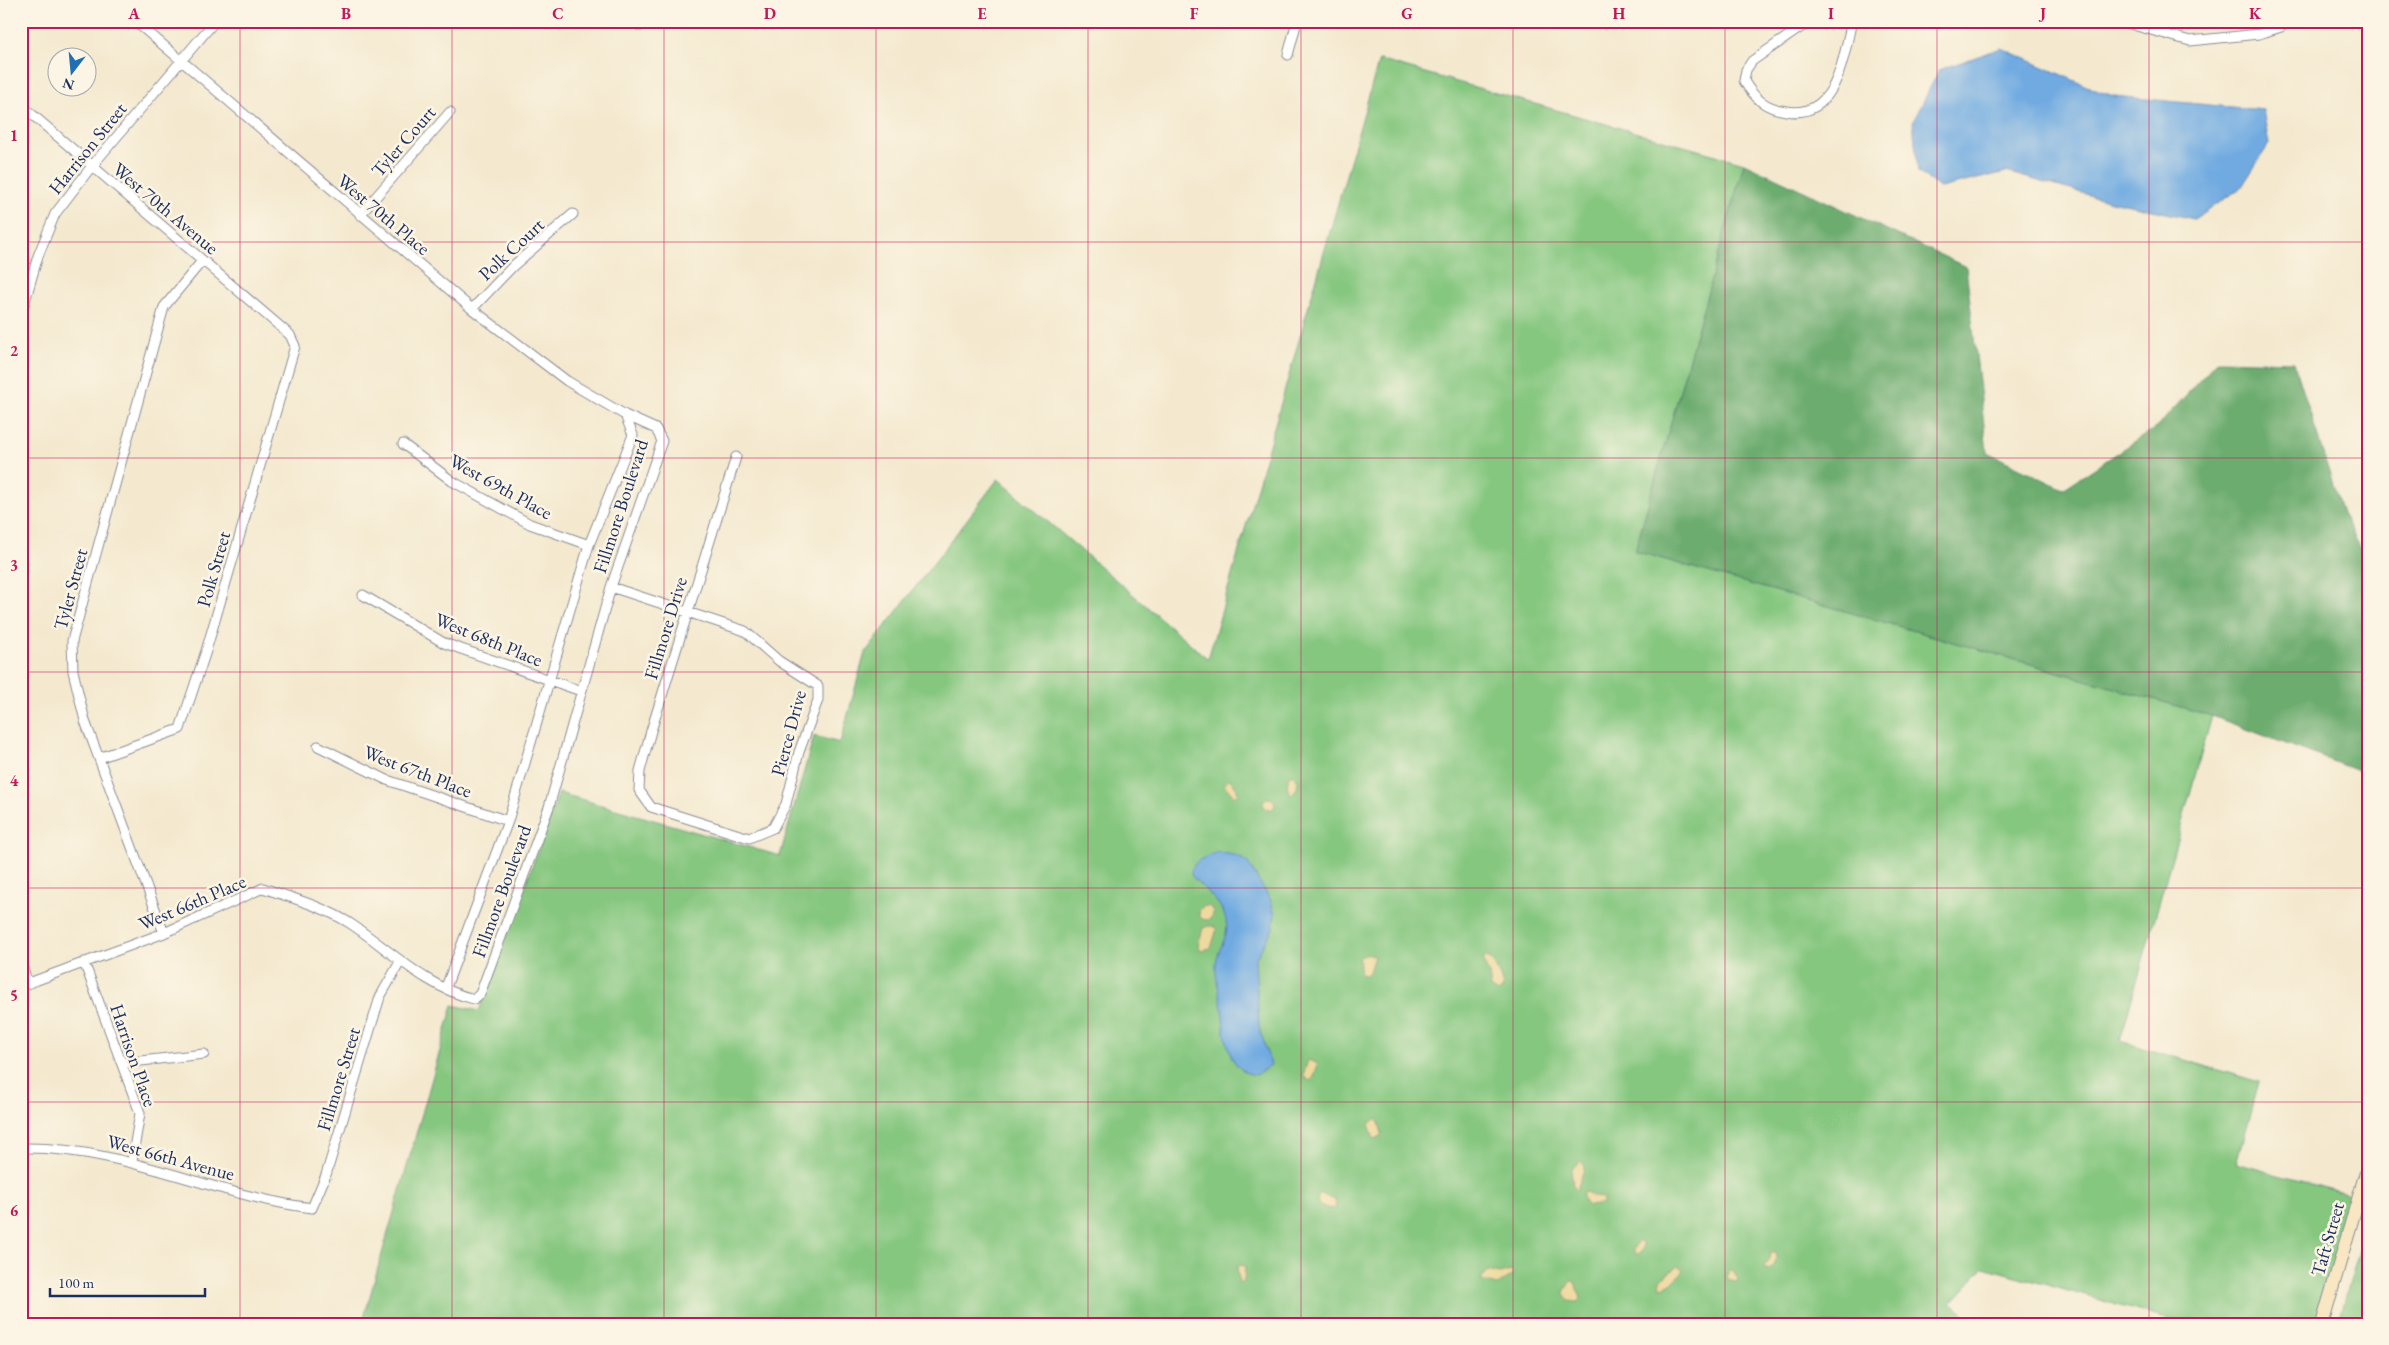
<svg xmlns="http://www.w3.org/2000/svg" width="2389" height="1345" font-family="'EB Garamond',serif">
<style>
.green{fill:#86c780;stroke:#507b6f}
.forest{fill:#6cac6e;stroke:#446e66}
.sand{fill:#eeda9e;stroke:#84847e}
.water{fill:#70aae1;stroke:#466ca0}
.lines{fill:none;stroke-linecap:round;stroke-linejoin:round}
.minor-casing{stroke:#888c96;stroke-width:11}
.secondary-casing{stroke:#888c96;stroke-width:14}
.minor{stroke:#fff;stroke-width:9}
.secondary{stroke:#f9e7c3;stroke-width:12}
.grid{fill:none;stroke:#c2185b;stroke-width:1;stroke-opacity:0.55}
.labels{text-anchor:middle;stroke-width:5;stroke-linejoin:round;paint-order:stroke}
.street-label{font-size:19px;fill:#1b2f5e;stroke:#fcf5e5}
.neatline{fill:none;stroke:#c2185b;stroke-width:2}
.grid-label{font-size:16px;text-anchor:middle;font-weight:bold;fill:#c2185b}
</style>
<rect width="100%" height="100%" fill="#fcf5e5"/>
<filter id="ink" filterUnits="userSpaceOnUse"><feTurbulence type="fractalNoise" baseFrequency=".02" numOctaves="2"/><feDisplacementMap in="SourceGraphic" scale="10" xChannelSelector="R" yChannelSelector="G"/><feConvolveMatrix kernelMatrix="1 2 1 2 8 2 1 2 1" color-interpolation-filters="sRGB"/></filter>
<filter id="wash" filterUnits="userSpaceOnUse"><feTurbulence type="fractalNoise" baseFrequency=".0096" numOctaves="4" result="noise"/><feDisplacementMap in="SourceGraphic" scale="20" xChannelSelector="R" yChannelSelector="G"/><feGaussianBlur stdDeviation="1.12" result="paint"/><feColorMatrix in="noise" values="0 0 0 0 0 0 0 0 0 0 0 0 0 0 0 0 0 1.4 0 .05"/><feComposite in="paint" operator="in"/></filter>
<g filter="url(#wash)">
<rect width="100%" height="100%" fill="#f4e9cf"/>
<path class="green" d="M1379,60l365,103 -109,388 577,165 -92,325 139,41 -23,81 118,33 -36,128h-134l-200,-57 -33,36 24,21h-1613l91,-319 26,6 80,-218 221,63 34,-120 26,7 25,-90 133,-174 210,180z
M2368,1219v105h-30z"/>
<path class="forest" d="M1744,163l222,104 21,185 76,37 94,-62 61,-67 76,2 48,151 26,49 -2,212 -154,-58 -577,-165z"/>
<path class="sand" d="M1289,775h4l5,5 -1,8 -6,7 -4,-8z
M1230,779l7,10 1,6h-5l-9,-10 2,-4z
M1263 804a6 6 0 1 1 12 0a6 6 0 1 1-12 0Z
M1199 913a7 7 0 1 1 14 0a7 7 0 1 1-14 0Z
M1208,926h5l4,3 -6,19 -10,2 -3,-5 5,-17z
M1367,953l7,3 -5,16 -3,3h-5l-2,-17z
M1486,956c9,5 16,22 17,33l-5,4 -7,-5 -2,-14 -6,-13z
M1308,1060l10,4 -4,13 -4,4 -7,-5z
M1375,1119l4,3 3,12 -6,5 -3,-2 -4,-13z
M1580,1161l5,5 -8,24 -4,-4 -2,-16z
M1585,1191l9,6 9,1v6l-14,2 -4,-3 -3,-10z
M1319,1193l16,7 1,7 -3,2 -12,-2 -4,-5z
M1638,1241l5,3 -1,7 -5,4 -4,-5z
M1770,1252h5c3,8 -1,17 -9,19l-2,-4 5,-8z
M1240,1265l5,1 -1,15 -3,2h-2l-2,-16z
M1679,1266l5,3c-2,7 -15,17 -23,18l-1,-8z
M1729,1270h3l6,9 -1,3 -8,-1 -2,-4z
M1488,1271l11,3 12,-3 2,4 -16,10 -16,-4 3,-7z
M1571,1280l4,1 5,18 -3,3 -8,-1 -5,-9z"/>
<path class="water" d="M2001,48l97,43 16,5 149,14 6,34 -28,44 -47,31 -83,-18 -105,-29 -66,16 -22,-16 -5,-50 26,-52z
M1218,852l20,4 10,7 22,36 5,15 -2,14 -18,32 4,67 12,38 -15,10c-32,-3 -31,-48 -35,-73 -2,-12 -6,-25 -5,-38 1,-15 14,-27 10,-44 -5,-20 -22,-29 -35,-45 1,-15 14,-18 27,-23z"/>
</g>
<g filter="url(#ink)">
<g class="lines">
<g class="minor-casing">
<path id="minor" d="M1558,21l6,4 37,-4
M1810,21l-58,40 -6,9 -2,11c11,18 21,27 42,30 51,9 57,-54 66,-90
M2130,21l3,4 57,16 69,-7 22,-7 5,-6
M640,26l2,-5
M1288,55l9,-34
M21,105l269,230 5,11 -89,305 -26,78 -81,29
M360,215l90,-103
M472,309l41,-43 60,-52
M21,315l17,-59 17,-42 36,-47 124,-146
M403,444l49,37 78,43 59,21
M611,587l134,44 34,30 39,25v14l-19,52 -13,52 -13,24 -24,10 -98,-31 -12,-17 1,-19 11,-40 85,-274
M363,595l81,48 137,48
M318,746l69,34 121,41
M164,933l-79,-212 -12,-50 -1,-30 92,-334 38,-46
M84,962l56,151 -8,48
M21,963l7,21
M21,986l143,-53 99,-45c29,10 62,19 88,36 39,26 76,64 123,75l6,-5 69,-187 62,-220 51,-146 -6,-12 -31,-14 -58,-34 -95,-72 -337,-288
M446,987l62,-166 81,-276 44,-110 -8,-20
M123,1063l81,-9
M21,1148c102,-2 192,48 291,60l14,-33 54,-178 20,-35"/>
</g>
<g class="secondary-casing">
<path id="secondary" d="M2322,1324l46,-159"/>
</g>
<use href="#minor" class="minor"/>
<use href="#secondary" class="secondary"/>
</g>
</g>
<path class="grid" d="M240,21v1303M452,21v1303M664,21v1303M876,21v1303M1088,21v1303M1301,21v1303M1513,21v1303M1725,21v1303M1937,21v1303M2149,21v1303M21,242h2347M21,458h2347M21,672h2347M21,888h2347M21,1102h2347"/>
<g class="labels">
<g class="street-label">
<text transform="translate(403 141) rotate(-49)" y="7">Tyler Court</text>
<text transform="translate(87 148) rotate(-51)" y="7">Harrison Street</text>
<text transform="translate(166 208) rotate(40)" y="7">West 70th Avenue</text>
<text transform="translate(384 214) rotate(40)" y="7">West 70th Place</text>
<text transform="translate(511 249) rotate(-43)" y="7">Polk Court</text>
<text transform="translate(501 486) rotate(29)" y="7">West 69th Place</text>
<text transform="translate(620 506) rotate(-72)" y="7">Fillmore Boulevard</text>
<text transform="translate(213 569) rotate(-74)" y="7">Polk Street</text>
<text transform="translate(70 589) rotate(-75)" y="7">Tyler Street</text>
<text transform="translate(665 628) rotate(-73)" y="7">Fillmore Drive</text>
<text transform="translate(489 639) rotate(22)" y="7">West 68th Place</text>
<text transform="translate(788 733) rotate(-75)" y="7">Pierce Drive</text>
<text transform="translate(418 771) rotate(21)" y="7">West 67th Place</text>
<text transform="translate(501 891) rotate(-70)" y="7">Fillmore Boulevard</text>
<text transform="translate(192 902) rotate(-23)" y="7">West 66th Place</text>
<text transform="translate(134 1055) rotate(71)" y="7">Harrison Place</text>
<text transform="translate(338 1079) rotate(-73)" y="7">Fillmore Street</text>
<text transform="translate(171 1157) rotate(15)" y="7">West 66th Avenue</text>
<text transform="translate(2327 1239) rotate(-74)" y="7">Taft Street</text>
</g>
</g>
<rect width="2389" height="1345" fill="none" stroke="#fcf5e5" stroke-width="55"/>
<g transform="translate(72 72) rotate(196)"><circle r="24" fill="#fcf5e5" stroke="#a2a6af"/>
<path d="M0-4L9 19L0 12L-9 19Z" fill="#1f6fb2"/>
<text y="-8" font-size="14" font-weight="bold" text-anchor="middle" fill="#1b2f5e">N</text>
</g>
<path d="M50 1288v8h155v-8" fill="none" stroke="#1b2f5e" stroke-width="2.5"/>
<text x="58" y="1288" font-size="15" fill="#1b2f5e" stroke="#fcf5e5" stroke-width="4" paint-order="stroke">100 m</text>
<rect x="28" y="28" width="2334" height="1290" class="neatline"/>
<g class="grid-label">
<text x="134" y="19">A</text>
<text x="346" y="19">B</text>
<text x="558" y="19">C</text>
<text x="770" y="19">D</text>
<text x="982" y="19">E</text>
<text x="1194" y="19">F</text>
<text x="1407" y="19">G</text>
<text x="1619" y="19">H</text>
<text x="1831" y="19">I</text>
<text x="2043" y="19">J</text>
<text x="2255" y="19">K</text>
<text x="14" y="141">1</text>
<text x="14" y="356">2</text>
<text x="14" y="571">3</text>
<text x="14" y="786">4</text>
<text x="14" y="1001">5</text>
<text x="14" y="1216">6</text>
</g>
</svg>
